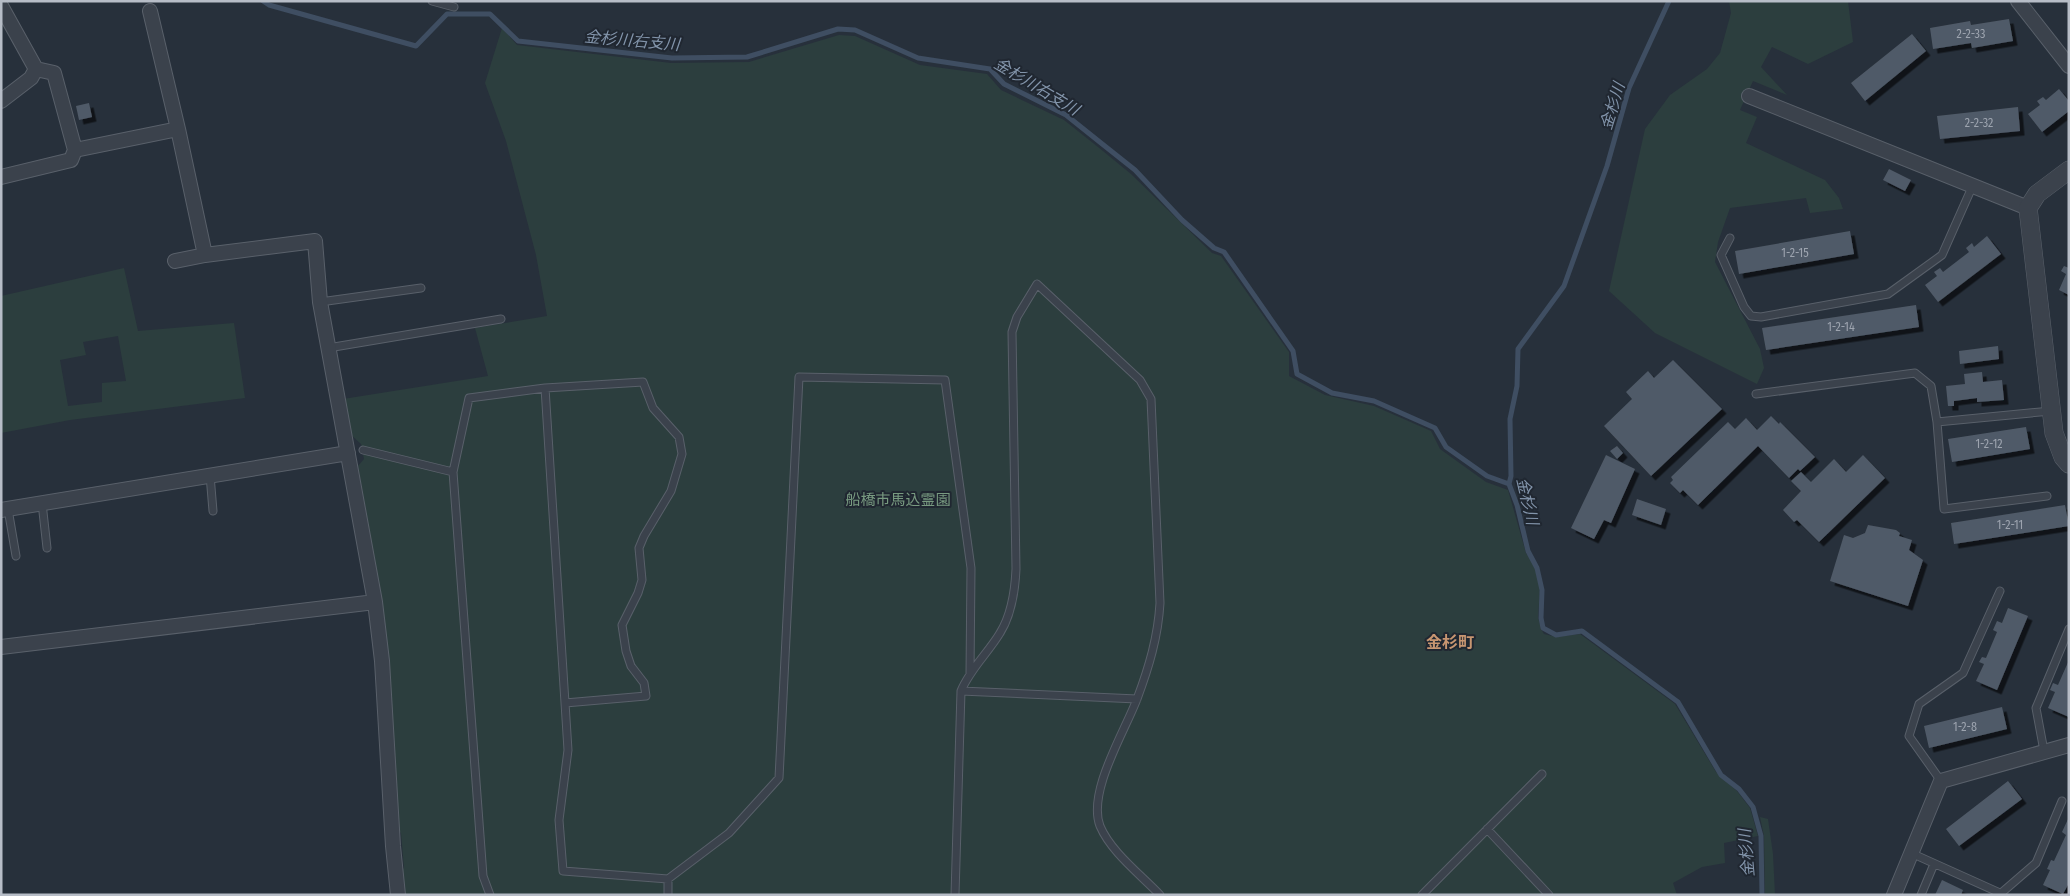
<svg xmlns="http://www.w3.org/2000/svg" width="2070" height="896" font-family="'Fira Sans Condensed','Noto Sans JP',sans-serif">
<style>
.green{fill:#2c3e3e;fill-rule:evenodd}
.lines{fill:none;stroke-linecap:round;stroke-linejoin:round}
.stream{stroke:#3f4e62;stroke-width:5}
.building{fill:#505a67;filter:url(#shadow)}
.service-casing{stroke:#59606a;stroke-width:9}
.minor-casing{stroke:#59606a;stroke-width:16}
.tertiary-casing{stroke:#59606a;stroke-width:19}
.service{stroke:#3b424c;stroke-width:7}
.minor{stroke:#3b424c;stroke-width:14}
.tertiary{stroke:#3b424c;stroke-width:18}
.labels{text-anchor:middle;stroke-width:4;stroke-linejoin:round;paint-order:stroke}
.number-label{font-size:12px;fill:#9da4af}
.park-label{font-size:15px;fill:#789a80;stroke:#202731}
.water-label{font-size:16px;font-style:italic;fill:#8294aa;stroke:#202731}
.neighbourhood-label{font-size:16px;font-weight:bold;fill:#c89671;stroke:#202731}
</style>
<defs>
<filter id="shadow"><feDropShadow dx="4.5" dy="4.5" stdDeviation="0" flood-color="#0009"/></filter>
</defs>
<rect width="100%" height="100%" fill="#27303b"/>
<path class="green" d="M1729,1h119l5,41 -45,22 -36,-17 -11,20 26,28 -34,-14 -13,29 17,7 -11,26 79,37 14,18 4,11 -33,4 -4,-15 -76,10 -12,34 -3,20 45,87 4,19 -7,16 -102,-51 -46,-42 36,-162 25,-34 37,-26 13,-16 11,-40z
M502,28l15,17 154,18 78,-1 90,-27 16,1 65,29 67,9 14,16 63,30 34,27 33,27 81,79 9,3 68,96v24l36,19 49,11 57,25 9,18 46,33 22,8 18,63 8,10 6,26 -2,28 3,12 3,5 12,3 24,-3 95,70 41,68 21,19 13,17 8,28 -34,7 1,20 -23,4 -29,16 4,12h-1276l-3,-21 6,-6 -3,-35 -7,-7 -7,-166 -5,-59 -24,-135 6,-7 -3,-15 -11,-10 -7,-35 145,-23 -13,-48 72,-12 -11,-61 -30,-114 -21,-58z
M124,268l14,63 96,-8 11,75 -175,22 -69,13v-137zM118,336l8,45 -24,2v19l-34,4 -8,-46 26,-5 -3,-13z
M1760,817l8,2 5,35 2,41h-10l-1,-59z"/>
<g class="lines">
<path class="stream" d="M263,1l6,4 147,41 31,-32h43l28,27 154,17 75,-1 91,-28 17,1 63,28 72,11 14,15 62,31 35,28 34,27 47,50 32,28 10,4 69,99 4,23 35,19 42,8 61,27 11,19 41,29 22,8
M1669,1l-40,87 -22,78 -43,120 -46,63 -1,37 -7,33 1,57 -2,8 8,21 11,46 9,17 5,22 -1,28 2,10 13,7 26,-4 96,71 43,73 18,14 14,18 8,29 1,59"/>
</g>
<path class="building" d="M2009,19l4,22 -41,7 -1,-5 -38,6 -3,-21 40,-7 1,4z
M1912,34l14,17 -61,50 -14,-18z
M2059,89l10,12v10l-27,21 -14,-18 12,-9 -3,-4 6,-4 3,3z
M89,103l3,14 -13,3 -3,-14z
M2018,107l2,24 -80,8 -3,-23z
M1889,169l22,11 -6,11 -22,-11z
M1850,231l4,23 -115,20 -4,-23z
M1987,236l14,18 -63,48 -13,-17 12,-9 -3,-4 6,-4 3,4 26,-20 -3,-4 6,-5 2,4z
M2064,266l5,2v27l-10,-5 7,-16 -5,-3z
M1916,305l3,22 -153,23 -4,-22z
M1998,346l1,13 -39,5 -1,-13z
M1673,360l49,49 -71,67 -47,-50 28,-27 -6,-7 22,-21 6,7z
M1982,372l1,10 19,-2 2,20 -27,2v-4l-23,3v5h-6l-2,-20 19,-2 -1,-10z
M1771,416l8,8 1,-2 35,35 -15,14 -2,-2 -9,9 -31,-32 -60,59 -15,-15 -3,3 -10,-10 3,-3 -2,-3 57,-55 7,7 11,-11 11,12z
M2026,427l4,22 -78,13 -4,-23z
M1617,446l6,7 -6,6 -7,-8z
M1606,455l29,14 -24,54 -7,-3 -10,19 -23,-11z
M1863,455l22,23 -66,64 -22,-22 -3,2 -11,-12 18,-19 -10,-10 10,-9 10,10 23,-23 12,13z
M1637,499l29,10 -5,16 -29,-10z
M2065,505l4,21 -115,18 -3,-21z
M1868,525l28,5 4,3 -1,3 13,4 -3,10 14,10 -15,46 -78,-25 14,-46 9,3 12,-5z
M2008,608l20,8 -31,74 -21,-9 8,-17 -5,-2 3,-5 4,1 11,-26 -4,-2 4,-9 5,2z
M2069,660v57l-21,-9 7,-16 -5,-2 3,-7 5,2z
M2002,707l5,22 -78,19 -5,-22z
M2008,781l14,18 -63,47 -13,-17z
M2069,817v66l-6,11 -20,-9 7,-15 -3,-1 4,-9 3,1 12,-26 -4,-3z
M1942,880l21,10 -2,5h-26z"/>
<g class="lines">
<g class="service-casing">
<path id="service" d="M432,1l22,6
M1730,238l-9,17 23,52 7,9 10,1 127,-23 54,-39 31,-70
M320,302l101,-14
M328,348l173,-29
M545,388l23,362 -9,70 4,51 105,8 61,-46 50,-55 20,-401 146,3 26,188 -1,106
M1756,394l159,-21 16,13 6,36 7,87 103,-13
M1937,422l114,-11
M363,450l90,22
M210,475l3,36
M42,503l5,45
M8,509l8,47
M961,691l176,8
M2044,751l-8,-43 33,-79
M1941,781l-32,-45 10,-32 44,-31 37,-82
M1487,829l62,66
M1911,853l89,40
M490,895l-7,-19 -30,-404 16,-74 76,-10 98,-6 10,26 26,29 3,17 -11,37 -27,45 -5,12 3,32 -4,13 -16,32 4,26 5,15 13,17 2,13 -81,7
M668,895v-16
M955,895l6,-204c9,-22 27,-38 39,-58 12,-19 15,-42 16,-64l-4,-237 5,-15 20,-33 103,96 11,19 9,204c-2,34 -11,64 -23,96 -12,32 -50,93 -37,127 11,26 40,48 60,69
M1422,895l120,-121
M1921,895l13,-31
M1999,895l37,-32 26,-62"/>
</g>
<g class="minor-casing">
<path id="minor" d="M2018,1l51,65
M1,6l35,63 -5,9 -30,23
M150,11l28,118
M1749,96l279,112
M75,150l103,-21 27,126
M1,177l70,-17 4,-10 -21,-77 -18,-4
M175,261l30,-6 110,-14 5,61 55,300 7,59 11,185 5,49
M1,510l347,-57
M1,647l374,-45
M1894,895l47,-114 128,-36"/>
</g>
<g class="tertiary-casing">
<path id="tertiary" d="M2069,170l-32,24 -9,14 26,225 9,24 6,7"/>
</g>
<use href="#service" class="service"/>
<use href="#minor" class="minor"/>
<use href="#tertiary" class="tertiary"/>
</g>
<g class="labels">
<g class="number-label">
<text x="1971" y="38">2-2-33</text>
<text x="1979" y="127">2-2-32</text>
<text x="1795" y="257">1-2-15</text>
<text x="1841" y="331">1-2-14</text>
<text x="1989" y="448">1-2-12</text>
<text x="2010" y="529">1-2-11</text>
<text x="1965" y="731">1-2-8</text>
</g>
<g class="park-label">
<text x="898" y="505">船橋市馬込霊園</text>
</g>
<g class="water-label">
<text transform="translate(632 40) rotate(5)" y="6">金杉川右支川</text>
<text transform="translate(1037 86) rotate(31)" y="6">金杉川右支川</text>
<text transform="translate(1612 106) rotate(-73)" y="6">金杉川</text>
<text transform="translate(1528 501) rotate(77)" y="6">金杉川</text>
<text transform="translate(1746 853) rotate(-95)" y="6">金杉川</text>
</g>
<g class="neighbourhood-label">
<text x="1450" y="648">金杉町</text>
</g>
</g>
<rect width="2070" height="896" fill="none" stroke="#b7bdc7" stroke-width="5"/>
</svg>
